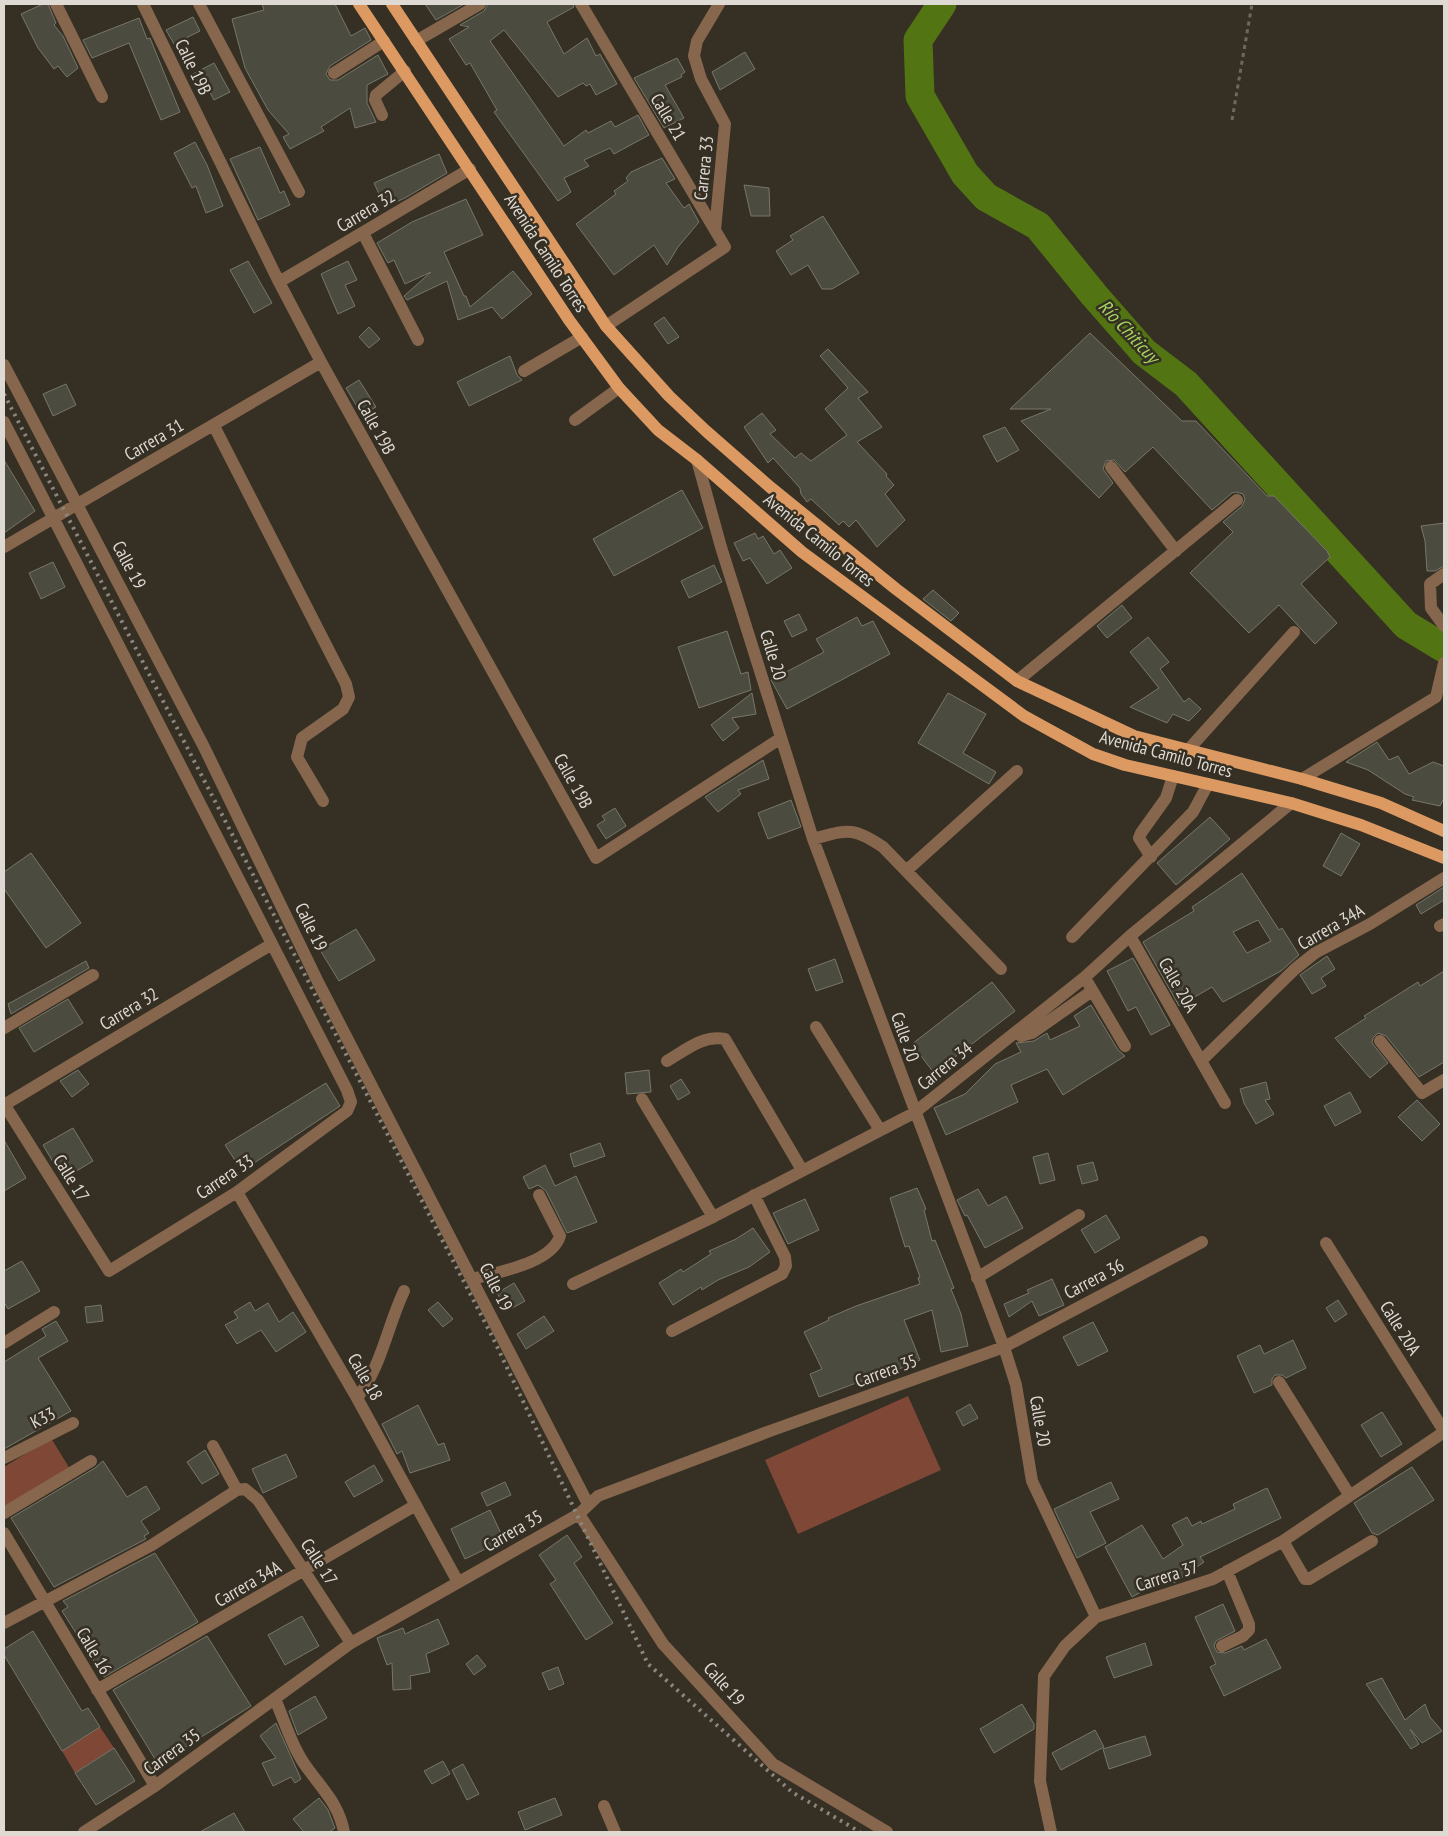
<svg xmlns="http://www.w3.org/2000/svg" width="1448" height="1836" font-family="'PT Sans Narrow',sans-serif">
<style>
.green{fill:#7e4736}
.lines{fill:none;stroke-linecap:round;stroke-linejoin:round}
.river{stroke:#527412;stroke-width:29}
.building{fill:#4c4b3f;stroke:#777769;fill-rule:evenodd}
.path{stroke:#6e695f;stroke-width:3;stroke-dasharray:4 4;stroke-linecap:butt}
.minor{stroke:#86664c;stroke-width:12}
.major{stroke:#dc9a62;stroke-width:12}
.rail{stroke:#8c877e;stroke-width:4;stroke-dasharray:2.5 5;stroke-linecap:butt}
.labels{text-anchor:middle;stroke-width:5;stroke-linejoin:round;paint-order:stroke}
.street-label{font-size:18px;fill:#dedad3;stroke:#352f24}
.water-label{font-size:19px;font-style:italic;fill:#a5d55f;stroke:#352f24}
</style>
<rect width="100%" height="100%" fill="#352f24"/>
<path class="green" d="M908,1396l33,74 -143,64 -33,-74z
M51,1438l19,31 -63,39 -3,-5v-36z
M100,1727l14,21 -39,25 -13,-22z"/>
<g class="lines">
<path class="river" d="M942,4l-24,36 2,56 45,78 21,23 52,29 56,69 50,57 42,32 220,241 38,23"/>
</g>
<path class="building" d="M43,4h5l8,19 -2,2 9,11 15,32 -11,9 -9,-11 -4,3 -16,-21 -17,-34z
M262,4h73l16,32 14,-8 6,12 -41,26 -4,8 4,6h8l40,-25 10,19 -21,11v18l9,19 -21,6 -5,-20 -29,19 3,4 -34,18 -7,-12 6,-3 -21,-24 -23,-42 -13,-49 32,-9z
M425,4h39l-28,16z
M488,4h85l1,3 -27,15 9,17 8,15 23,-16 9,18 4,-2 17,30 -21,11 -6,-11 -4,2 -3,-3 -25,14 -54,-67 -14,11 74,105 22,-16 2,3 23,-12 4,6 23,-12 11,20 -35,19 -4,-6 -26,12 5,6 -25,12 7,14 -13,9 -64,-89 3,-2 -27,-47 -4,2 -17,-26 20,-12 -9,-2 24,-14z
M193,17l7,14 -26,13 -8,-14z
M139,18l8,21 3,-1 30,74 -19,8 -32,-77 -37,15 -9,-18z
M745,52l10,17 -35,21 -8,-18z
M677,58l8,14 -4,3 1,2 -17,8 19,33 -20,10 -30,-50z
M214,63l16,29 -16,8 -7,-13 -7,4 -9,-16z
M195,142l12,23 16,41 -17,7 -10,-27 -4,2 -18,-35z
M260,147l20,46 4,-2 6,14 -32,15 -28,-61z
M439,154l8,19 -42,25 -20,9 -11,-24z
M662,158l13,21 -9,4 18,25 5,-4 10,18 -21,25 -11,18 -13,-20 -40,30 -38,-51 40,-30 -2,-3 14,-10 -2,-3 5,-6z
M744,185l25,3 1,28h-19z
M466,199l17,36 -39,17 20,44h2l4,11 43,-36 19,23 -30,25 -10,-12 -34,13 -11,-39 -40,19 -3,-4 27,-24 -26,12 -11,-24 -6,3 -11,-20 35,-21z
M823,216l36,57 -27,16h-10l-14,-24 -17,10 -15,-24 17,-11 -3,-4z
M248,261l24,42 -18,10 -24,-43z
M348,261l9,19 -12,5 10,21 -17,8 -17,-40z
M664,317l15,20 -11,7 -14,-20z
M369,327l11,12 -11,9 -10,-11z
M1090,333l92,88h14l71,75h7l53,55 3,6 -29,27 36,39 -22,21 -36,-39 -30,28 -59,-60 43,-41 -10,-10 19,-16 3,-7 -2,-5 -7,-2 -4,1 -20,17 -59,-63 -28,25 -11,-12 -8,1 -3,8 10,14 -14,15 -78,-77 30,-12h-41z
M828,349l40,43 -10,6 24,29 -25,15 30,32 -1,2 8,9 -9,9 20,26 -28,27 -21,-27 -7,7 -6,-6 -4,4 -28,-26 -4,3 -6,-8 -1,-6 -27,-30 -5,5 -24,-36 18,-14 14,17 -6,4 25,24 6,-5 10,8 36,-26 -22,-26 23,-21 -28,-32z
M510,356l7,19 5,5 -53,26 -12,-24z
M359,380l17,27 -14,8 -16,-27z
M66,384l10,21 -23,11 -10,-22z
M1005,427l14,23 -22,12 -14,-26z
M4,460l31,51 -31,22z
M682,490l21,38 -89,48 -21,-37z
M1444,523v43l-9,5h-8l-2,-30 -4,-15z
M755,533l3,6 5,-3 11,18 6,-4 12,18 -25,16 -17,-26 -7,3 -9,-18z
M53,562l12,25 -24,12 -12,-26z
M714,565l8,17 -33,16 -8,-17z
M933,590l26,23 -8,8 -28,-22z
M1122,605l10,13 -25,20 -10,-12z
M799,614l8,16 -15,7 -8,-16z
M857,617l5,9 11,-5 17,33 -103,55 -16,-29 53,-28 -8,-13z
M727,631l14,43 7,-2 3,18 -52,18 -21,-61z
M1148,637l21,25 -9,7 24,33 5,-4 12,11 -12,12 -16,-7 -6,9 -37,-16 29,-19 -29,-36z
M752,693l4,21 -24,4 7,10 -16,13 -12,-16z
M948,693l38,21 -23,39 33,19 -7,12 -71,-41z
M1377,742l12,18 9,-4 11,18 24,-12 11,4v32l-4,8 -28,-6 2,-3 -9,-3 -37,-24 -22,-8z
M763,760l6,19 -31,11 3,4 -23,18 -13,-15z
M791,800l10,27 -33,12 -10,-26z
M615,808l11,18 -20,13 -9,-14 8,-5 -3,-4z
M1210,817l20,22 -54,46 -19,-22z
M1341,833l19,11 -19,32 -18,-10z
M31,853l50,70 -35,25 -42,-59v-17z
M1242,873l37,57 3,-2 17,27 -18,16 -58,31 -11,-15 -33,19 -36,-64 51,-31 -2,-4zM1258,920l13,21 -24,12 -14,-21z
M1444,887v13l-23,14 -5,-9z
M356,929l19,31 -36,21 -19,-31z
M1327,956l8,13 -14,9 5,8 -14,8 -12,-19z
M1133,958l37,67 -19,10 -15,-28 -8,4 -21,-40z
M835,959l8,23 -27,9 -8,-22z
M86,961l3,7 -78,46 -3,-10z
M1444,971v91l-25,15 -33,-41 -8,-3 -5,5 -1,5 16,20 -18,15 -35,-40 31,-20 -2,-2 54,-34 2,4z
M992,982l23,29 -81,62 -22,-29z
M68,999l15,24 -49,29 -15,-24z
M1091,1005l27,45 7,6 -62,39 -16,-26 -36,16 7,17 -72,33 -12,-27 31,-14 30,-30 26,-12 -5,-9 18,-2 13,-8 3,7 30,-14 -6,-10z
M78,1070l11,14 -17,13 -12,-16z
M649,1070l2,22 -24,2 -2,-21z
M681,1079l9,14 -12,7 -8,-14z
M1266,1082l4,17 -5,1 9,14 -18,10 -12,-21 -4,-14z
M326,1083l14,23 -98,65 -17,-26z
M1350,1092l11,20 -26,14 -11,-20z
M1417,1100l23,24 -18,17 -24,-24z
M73,1128l20,33 -30,18 -20,-34z
M4,1140l22,38 -22,13z
M600,1143l5,13 -31,11 -4,-13z
M1048,1153l7,27 -15,4 -7,-27z
M1093,1162l5,18 -16,4 -5,-18z
M545,1165l10,21 21,-10 21,46 -30,11 -21,-42 -8,-6 -9,4 -6,-12z
M917,1188l9,21 -2,1 8,31 3,-1 19,48 -3,1 10,25 7,32 -27,6 -9,-42 -28,10 16,40 -28,12 -33,10 -40,15 -9,-23 12,-5 -18,-37 25,-12 -1,-2 28,-12 64,-22 -2,-6 2,-1 -11,-31 -4,1 -15,-49z
M978,1189l10,17 18,-10 17,32 -38,20 -18,-33 -2,1 -8,-16z
M805,1199l14,31 -31,14 -15,-31z
M1106,1215l14,23 -25,15 -14,-23z
M753,1228l17,24 -21,15 -31,13 -16,10 -1,-3 -28,18 -14,-22 22,-14 2,3 28,-18 -2,-3 27,-12z
M22,1261l18,30 -32,18 -4,-7v-31z
M1052,1279l12,26 -25,11 -7,-15 -23,16 -5,-13 25,-11 -2,-3z
M514,1283l11,18 -18,10 -10,-18z
M1338,1300l9,14 -12,8 -9,-14z
M250,1302l5,9 13,-8 11,19 14,-10 13,20 -30,20 -15,-22 -24,14 -12,-19 13,-7 -4,-6z
M438,1302l15,17 -10,8 -15,-17z
M101,1305l2,16 -16,2 -2,-16z
M544,1316l10,15 -28,18 -9,-15z
M56,1321l12,20 -30,17 33,53 -67,38v-87l42,-26 -4,-7z
M1093,1322l15,29 -30,15 -15,-29z
M1293,1340l13,28 -20,10 -4,-3h-7l-3,4v6l-18,8 -17,-37 23,-11 4,9z
M970,1404l8,14 -15,8 -7,-14z
M418,1405l20,40 6,-2 6,17 -40,13 -8,-22 -5,3 -15,-30z
M1382,1412l20,32 -21,13 -20,-32z
M205,1450l14,24 -17,10 -15,-22z
M286,1454l11,23 -34,16 -11,-24z
M103,1461l24,36 19,-11 14,23 -19,12 8,12 -5,3 2,3 -92,48 -43,-69 84,-50z
M374,1465l9,16 -29,16 -9,-15z
M1412,1467l22,33 -56,35 -6,-2 -18,-30z
M505,1482l6,13 -24,11 -6,-13z
M1111,1482l8,17 -29,13 16,31 -29,15 -23,-49z
M1267,1488l14,30 -81,39 4,5 -30,21 -5,-6 -37,20 -27,-50 37,-22 21,34 20,-14 -11,-20 15,-8 5,9 9,-5 1,3 33,-15 -2,-5z
M490,1510l14,30 -39,19 -14,-30z
M567,1535l15,22 -8,6 39,60 -27,17 -36,-56 6,-4 -17,-25z
M155,1553l43,69 -94,55 -42,-66 6,-4 -5,-6z
M1223,1604l12,27 -19,10 -2,5 3,6 8,1 17,-7 2,4 22,-11 15,29 -57,28 -14,-29 6,-3 -21,-47z
M302,1616l17,30 -34,19 -17,-30z
M438,1619l11,25 -23,10 4,18 -20,4 1,13 -18,1 -1,-27 -5,2 -10,-27 26,-10 2,6z
M33,1631l49,80 6,-3 12,19 -38,24 -58,-96v-6z
M207,1636l44,70 -93,58 -45,-74z
M1145,1643l7,22 -38,13 -8,-21z
M477,1655l9,11 -12,9 -8,-11z
M558,1667l6,17 -15,6 -7,-17z
M1382,1678l23,42 20,-16 5,13 12,14 -20,12 -12,-14 9,15 -8,5 -45,-65z
M315,1696l12,22 -29,17 -9,-24z
M1022,1704l12,20v5l-40,24 -14,-24z
M276,1723l25,56 -6,4 -4,-6 -18,9 -11,-23 14,-5 -16,-22z
M1095,1730l9,17 -43,23 -9,-17z
M1145,1736l6,19 -42,14 -6,-20z
M114,1748l21,33 -39,24 -21,-32z
M443,1761l7,13 -18,10 -8,-13z
M463,1764l16,30 -12,6 -15,-30z
M319,1798l9,12 7,18 -6,4h-25l-11,-13z
M555,1798l7,17 -37,15 -7,-18z
M234,1813l11,19h-45z"/>
<g class="lines">
<path class="path" d="M1232,120l20,-116"/>
<path class="minor" d="M56,4l46,93
M143,4l136,278 42,80 275,496 185,-120
M199,4l100,188
M581,4l144,243 -119,79
M416,41l64,-37
M334,73l50,-32
M382,115l-7,-15 1,-5 29,-24
M715,230l10,-106 -24,-45 -7,-23 3,-15 22,-37
M363,233l55,107
M279,282l191,-113
M4,365l200,382 115,237 269,520
M524,371l58,-34
M575,420l44,-32
M4,422l343,668 4,12 -4,9 -110,81 -128,79 -105,-167
M214,426l132,258 3,13 -6,12 -41,29 -5,19 26,44
M697,460l24,87 92,292 191,508 12,38 16,96 64,136
M1111,467l65,84
M4,547l317,-185
M1444,574l-14,10 1,24 13,18
M1017,681l220,-181
M1189,749l105,-117
M1302,779l134,-82 8,-34
M813,839c34,-9 39,-13 70,8l118,122
M1151,857l-12,-19 2,-5 25,-35 7,-22
M906,871l111,-100
M1440,926l4,-2
M1130,936l95,167
M1072,937l121,-125 15,-28
M1088,983l37,63
M816,1027l64,103
M4,1028l89,-53
M1017,1031l4,5 11,-3 60,-42
M1380,1041l42,52 22,-13
M1202,1060l93,-91 20,-16 55,-29 74,-46
M667,1061c19,-11 35,-26 58,-22l77,131
M642,1099l71,118
M4,1105l268,-161
M237,1192l120,206 101,184
M1326,1243l118,188
M977,1278l102,-63
M472,1279c25,-7 79,-15 88,-43l-21,-41
M573,1284l140,-67 201,-104 171,-136 45,-41 161,-133
M672,1331l110,-57 4,-8 -1,-9 -31,-62
M4,1343l50,-31
M1279,1382l71,114
M357,1398c25,-32 30,-71 47,-107
M213,1446l24,44
M4,1458l69,-35
M4,1513l87,-52
M579,1514l84,130 110,120 114,68
M4,1533l151,253
M1283,1541l22,38h4l63,-38
M4,1623l148,-78 85,-55 8,-1 13,11 93,143
M1222,1646l21,-10 6,-6v-6l-22,-53
M97,1690l319,-185
M275,1699c10,23 18,51 33,70 16,22 31,36 36,63
M604,1806l11,26
M84,1832l71,-46 196,-143 228,-129 19,-18 172,-65 234,-84 198,-105
M1051,1832l-11,-51 4,-105 21,-30 31,-29 117,-38 70,-38 161,-109"/>
<path class="major" d="M359,4l210,316 50,68 39,42 39,30 105,92 222,164 69,38 32,11 166,38 70,22 83,33
M392,4l214,322 63,70 37,35 64,56 126,102 121,92 117,55 168,43 79,24 63,28"/>
<path class="rail" d="M4,394l488,942 156,328 144,128 68,40"/>
</g>
<g class="labels">
<g class="street-label">
<text transform="translate(193 67) rotate(64)" y="6">Calle 19B</text>
<text transform="translate(668 117) rotate(59)" y="6">Calle 21</text>
<text transform="translate(704 168) rotate(-84)" y="6">Carrera 33</text>
<text transform="translate(366 211) rotate(-31)" y="6">Carrera 32</text>
<text transform="translate(546 253) rotate(57)" y="6">Avenida Camilo Torres</text>
<text transform="translate(376 427) rotate(61)" y="6">Calle 19B</text>
<text transform="translate(154 440) rotate(-30)" y="6">Carrera 31</text>
<text transform="translate(819 540) rotate(39)" y="6">Avenida Camilo Torres</text>
<text transform="translate(129 565) rotate(62)" y="6">Calle 19</text>
<text transform="translate(773 655) rotate(73)" y="6">Calle 20</text>
<text transform="translate(1166 754) rotate(15)" y="6">Avenida Camilo Torres</text>
<text transform="translate(573 781) rotate(61)" y="6">Calle 19B</text>
<text transform="translate(311 927) rotate(64)" y="6">Calle 19</text>
<text transform="translate(1331 927) rotate(-30)" y="6">Carrera 34A</text>
<text transform="translate(1178 985) rotate(60)" y="6">Calle 20A</text>
<text transform="translate(129 1009) rotate(-31)" y="6">Carrera 32</text>
<text transform="translate(905 1037) rotate(70)" y="6">Calle 20</text>
<text transform="translate(945 1066) rotate(-39)" y="6">Carrera 34</text>
<text transform="translate(225 1177) rotate(-34)" y="6">Carrera 33</text>
<text transform="translate(71 1178) rotate(58)" y="6">Calle 17</text>
<text transform="translate(1094 1279) rotate(-28)" y="6">Carrera 36</text>
<text transform="translate(496 1287) rotate(63)" y="6">Calle 19</text>
<text transform="translate(1400 1328) rotate(58)" y="6">Calle 20A</text>
<text transform="translate(886 1371) rotate(-20)" y="6">Carrera 35</text>
<text transform="translate(365 1377) rotate(60)" y="6">Calle 18</text>
<text transform="translate(43 1418) rotate(-27)" y="6">K33</text>
<text transform="translate(1040 1421) rotate(80)" y="6">Calle 20</text>
<text transform="translate(513 1531) rotate(-30)" y="6">Carrera 35</text>
<text transform="translate(319 1562) rotate(57)" y="6">Calle 17</text>
<text transform="translate(1167 1576) rotate(-18)" y="6">Carrera 37</text>
<text transform="translate(248 1584) rotate(-30)" y="6">Carrera 34A</text>
<text transform="translate(94 1651) rotate(59)" y="6">Calle 16</text>
<text transform="translate(724 1684) rotate(48)" y="6">Calle 19</text>
<text transform="translate(172 1752) rotate(-36)" y="6">Carrera 35</text>
</g>
<g class="water-label">
<text transform="translate(1129 331) rotate(47)" y="7">Río Chiticuy</text>
</g>
</g>
<rect width="1448" height="1836" fill="none" stroke="#dedad3" stroke-width="10"/>
</svg>
